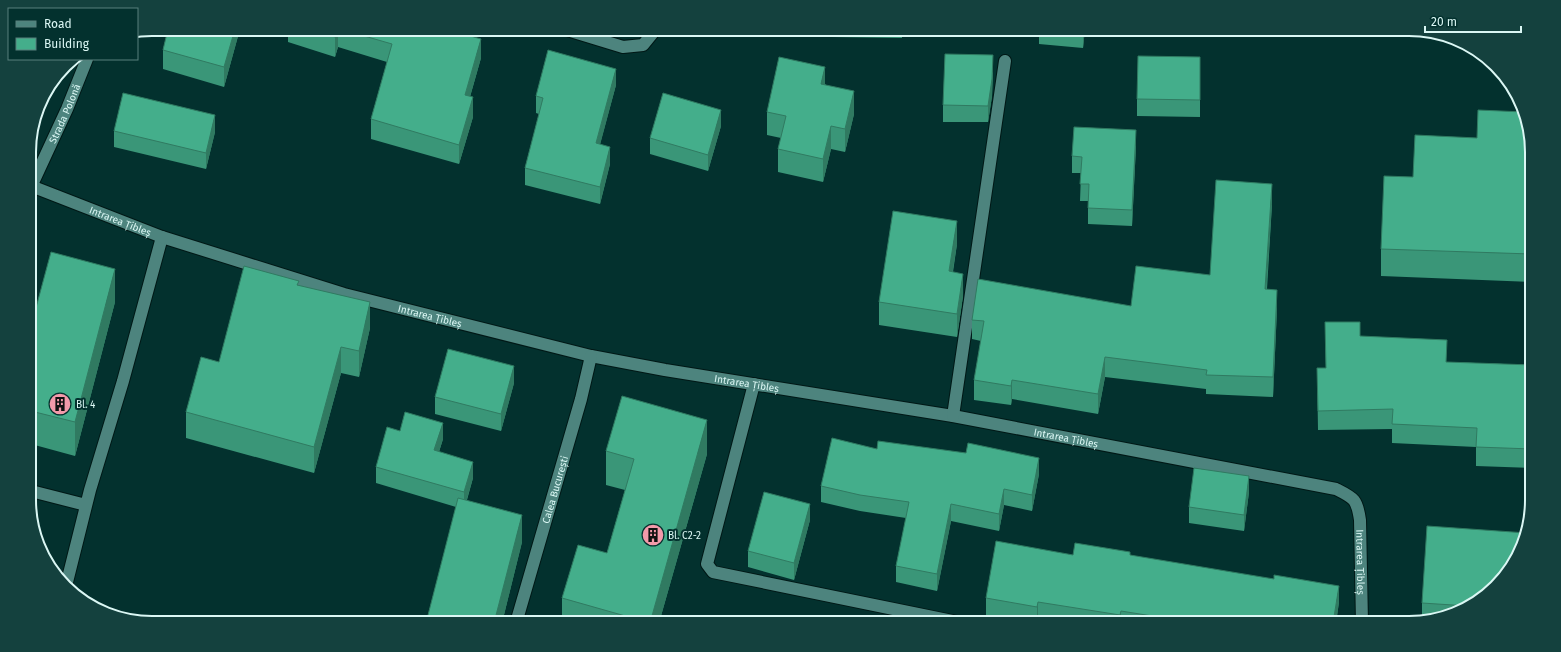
<svg xmlns="http://www.w3.org/2000/svg" width="1561" height="652" font-family="'Fira Sans',sans-serif">
<style>
.lines{fill:none;stroke-linecap:round;stroke-linejoin:round}
.lane-casing{stroke:#001816;stroke-width:14}
.street-casing{stroke:#001816;stroke-width:14}
.lane{stroke:#4d847e;stroke-width:12}
.street{stroke:#4d847e;stroke-width:12}
.wall{fill:#3a9678}
.shaded-wall{fill:#307a61}
.building{fill:#44ae8b;stroke:#307a61}
.labels{text-anchor:middle;stroke-width:4;stroke-linejoin:round;paint-order:stroke}
.street-label{font-size:10px;fill:#dbf7f4;stroke:#03312e}
.poi-label{font-size:10px;fill:#dbf7f4;stroke:#03312e;text-anchor:start}
.rim{fill:none;stroke:#dbf7f4;stroke-width:2}
</style>
<rect width="100%" height="100%" fill="#03312e"/>
<g class="lines">
<g class="lane-casing">
<path id="lane" d="M31,491l55,14
M66,586l24,-96 33,-109 39,-144"/>
</g>
<g class="street-casing">
<g id="street">
<path d="M564,29l59,18 20,-2 13,-16"/>
<path id="s1" d="M31,186l131,51 182,57 247,62 74,14 288,46 383,73c18,9 21,10 24,31l2,103"/>
<path id="s2" d="M30,189l37,-80 20,-50"/>
<path d="M754,384l-47,180 6,8 249,51"/>
<path d="M953,416l52,-355"/>
<path id="s3" d="M516,623l65,-224 10,-43"/>
</g>
</g>
<use href="#lane" class="lane"/>
<use href="#street" class="street"/>
</g>
<path class="wall" d="M168,29h72l-16,58 -61,-18v-19z
M274,29h172l35,29 -11,39 3,20 -14,47 -88,-25v-20l16,-57 -49,-15 -3,10 -47,-15v-9z
M831,29h71v9l-71,-1z
M1039,29h46l-2,19 -44,-4z
M1200,57v60l-63,-1v-17z
M993,72l-1,24 -4,26h-45v-17z
M825,84l29,30 -9,38 -14,-3 -8,33 -45,-10v-23l3,-11 -14,-3v-23z
M616,85l-16,59 10,20 -10,40 -75,-19v-17l14,-54 -3,-1v-17z
M721,126l-13,45 -58,-17v-16z
M114,131l101,1 -9,37 -92,-22z
M1531,136v146l-150,-6v-27l32,-72 64,-39z
M1136,146l-4,80 -44,-2v-23h-8l1,-28h-9v-17z
M1272,204l-5,85 10,20 -4,88 -67,-3v-5l-101,-12 -7,37 -86,-15 -1,6 -37,-5v-20l7,-39 -9,-2v-19l159,-14 79,-31z
M957,244l-4,28 10,24 -6,41 -78,-12v-23z
M299,286l71,42 -11,49 -18,-4 -27,100 -128,-35v-26l33,-50z
M115,302l-40,154 -44,-12 -1,-114z
M1325,322l35,14 87,26 85,3v103l-56,-2v-19l-84,-4v-14l-74,1 -1,-62h9z
M514,383l-13,48 -66,-17v-17z
M400,431l43,8 -4,13 34,26 -6,22 55,42 -20,81h-76l30,-116 -80,-24v-16z
M877,449l162,25 -7,37 -28,-6 -5,26 -48,-10 -14,70 -41,-9v-16l10,-48 -46,-7 -39,-9v-16z
M606,451l101,3 -48,169h-97v-25l45,-45 18,-63 -19,-5z
M1249,492l-5,39 -55,-8v-16z
M810,520l-16,60 -46,-13v-16z
M1130,555l209,47 -3,21h-269l-29,-5 -1,5h-6l-45,-8v-17z
M1484,598l-35,18 -27,6v-19z"/>
<path class="shaded-wall" d="M235,29h5l-16,58v-20z
M338,29v18l-3,10v-20z
M1083,29h2l-2,19z
M481,39v19l-16,56v-19z
M993,55l-1,41 -4,26v-16z
M825,67v23l-4,-6z
M616,69v16l-20,75v-17z
M854,91v23l-9,38v-23z
M473,97v20l-14,47v-19z
M721,110v16l-13,45v-16z
M215,115v17l-9,37v-16z
M831,126v23l-8,33v-23z
M1136,130v16l-4,80v-16z
M610,147v17l-10,40v-17z
M1272,184v20l-7,105v-20z
M957,221v23l-8,50v-23z
M115,269v33l-40,154v-34z
M963,274v22l-6,41v-23z
M1277,290v19l-4,88v-20z
M370,302v26l-11,49v-26z
M341,347v26l-27,100v-26z
M1105,357v20l-7,37v-20z
M514,366v17l-13,48v-17z
M1012,380v19l-1,6v-19z
M707,420v34l-48,169h-9z
M443,423v16l-9,28v-17z
M1039,458v16l-7,37v-16z
M473,462v16l-9,31v-17z
M1249,476v16l-5,39v-16z
M1004,489v16l-5,26v-17z
M35,497v34l-4,-7v-13z
M810,504v16l-16,60v-17z
M951,504v17l-14,70v-17z
M522,515v27l-20,81h-8z
M1339,586v16l-3,21h-3z
M1038,602v16l-1,5v-16z
M1121,611v12h-1v-8z"/>
<path class="building" d="M168,29h67l-11,38 -61,-17z
M308,29h30l-3,8z
M340,29h106l35,10 -16,56 8,2 -14,48 -88,-26 21,-75z
M1057,29h26v2z
M548,50l68,19 -20,74 14,4 -10,40 -75,-19 18,-70 -7,-2z
M945,54l48,1 -1,24 -4,27 -45,-1z
M1138,56l62,1v43l-63,-1z
M779,57l46,10 -4,17 33,7 -9,38 -14,-3 -8,33 -45,-10 8,-33 -19,-4z
M123,93l92,22 -9,38 -92,-22z
M663,93l58,17 -13,45 -58,-17z
M1478,110l46,2 7,24v118l-150,-5 3,-73 29,1 2,-42 62,3z
M1074,127l62,3 -4,80 -44,-2 1,-24h-9l2,-27 -10,-1z
M1216,180l56,4 -7,105 12,1 -4,87 -67,-2 1,-5 -102,-13 -7,37 -86,-14 -1,6 -37,-6 10,-59 -12,-1 6,-41 153,27 5,-40 74,9z
M893,211l64,10 -8,50 14,3 -6,40 -78,-12z
M51,252l64,17 -40,153 -44,-11 -1,-81z
M244,266l55,15 -2,4 73,17 -11,49 -18,-4 -27,100 -128,-35 15,-55 18,5z
M1325,322h35v14l87,4 -1,22 86,3v84l-56,-2 1,-19 -85,-4 1,-15 -75,2 -1,-43h9z
M448,349l66,17 -13,48 -66,-17z
M622,396l85,24 -57,203 -88,-25 16,-53 29,8 27,-94 -28,-8z
M405,412l38,11 -9,27 39,12 -9,30 -88,-25 11,-40 13,4z
M832,438l45,11 1,-8 88,12 2,-10 71,15 -7,37 -28,-6 -5,25 -48,-10 -14,70 -41,-8 13,-64 -49,-7 -39,-9z
M1194,468l55,8 -5,39 -55,-8z
M764,492l46,12 -16,59 -46,-12z
M31,496l4,1 -4,14z
M458,498l64,17 -28,108h-68z
M1427,526l100,7 -2,7 -18,35 -23,23 -16,8 -46,-3z
M996,541l77,14 2,-12 55,9v3l144,24v-4l65,11 -6,37h-137l-75,-12 -1,4 -82,-13 -1,5 -51,-9z
M758,621l29,2h-29z"/>
<defs>
<g id="building-disc" transform="scale(1.15)"><circle r="9.5" fill="#f39aaa" stroke="#03312e"/><path d="M-4-6H4V6H1V3H-1V6H-4ZM-2.5-4.3h1.7v1.8h-1.7ZM.8-4.3h1.7v1.8H.8ZM-2.5-1h1.7V.8h-1.7ZM.8-1h1.7V.8H.8Z" fill="#111"/></g>
</defs>
<g fill-rule="evenodd">
<use href="#building-disc" x="60" y="404"/>
<use href="#building-disc" x="653" y="535"/>
</g>
<g class="labels">
<g class="street-label">
<text dy="4" stroke="none"><textPath href="#s2" startOffset="83">Strada Polonă</textPath></text>
<text dy="4" stroke="none"><textPath href="#s1" startOffset="96">Intrarea Țibleș</textPath></text>
<text dy="4" stroke="none"><textPath href="#s1" startOffset="420">Intrarea Țibleș</textPath></text>
<text dy="4" stroke="none"><textPath href="#s1" startOffset="744">Intrarea Țibleș</textPath></text>
<text dy="4" stroke="none"><textPath href="#s1" startOffset="1068">Intrarea Țibleș</textPath></text>
<text dy="4" stroke="none"><textPath href="#s3" startOffset="139">Calea București</textPath></text>
<text dy="4" stroke="none"><textPath href="#s1" startOffset="1427">Intrarea Țibleș</textPath></text>
</g>
<g class="poi-label">
<text x="76" y="408">Bl. 4</text>
<text x="668" y="539">Bl. C2-2</text>
</g>
</g>
<path d="M0 0H1561V652H0ZM152 36H1409A116 116 0 0 1 1525 152V500A116 116 0 0 1 1409 616H152A116 116 0 0 1 36 500V152A116 116 0 0 1 152 36Z" fill="#14413e" fill-rule="evenodd"/>
<path class="rim" d="M152 36H1409A116 116 0 0 1 1525 152V500A116 116 0 0 1 1409 616H152A116 116 0 0 1 36 500V152A116 116 0 0 1 152 36Z"/>
<rect x="8" y="8" width="130" height="52" fill="#03312e" stroke="#59807d"/>
<rect x="16" y="21" width="20" height="6" fill="#4d847e" stroke="#59807d"/>
<text x="44" y="28" font-size="12" fill="#dbf7f4">Road</text>
<rect x="16" y="38" width="20" height="12" fill="#44ae8b" stroke="#59807d"/>
<text x="44" y="48" font-size="12" fill="#dbf7f4">Building</text>
<path d="M1425 26v6h96v-6" fill="none" stroke="#dbf7f4" stroke-width="2"/>
<text x="1431" y="26" font-size="12" fill="#dbf7f4" stroke="#03312e" stroke-width="3" paint-order="stroke">20 m</text>
</svg>
